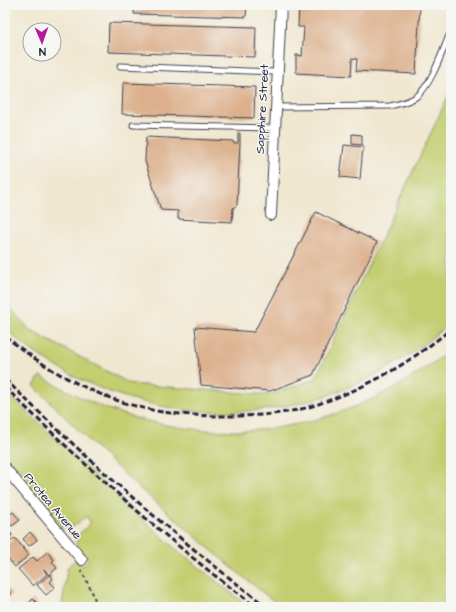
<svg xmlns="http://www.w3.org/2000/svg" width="456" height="612" font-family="'Architects Daughter',sans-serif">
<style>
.green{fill:#c2ce70;stroke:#727856}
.building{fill:#dcb08c}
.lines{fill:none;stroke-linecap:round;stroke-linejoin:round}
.service-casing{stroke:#414051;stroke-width:7}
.minor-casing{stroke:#414051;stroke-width:12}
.path{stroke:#414051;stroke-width:2;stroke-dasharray:3 3;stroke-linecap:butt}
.service{stroke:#fff;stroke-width:5}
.minor{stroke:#fff;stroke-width:10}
.rail{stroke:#22223b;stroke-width:3;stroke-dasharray:6 3;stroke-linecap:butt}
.labels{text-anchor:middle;stroke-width:3;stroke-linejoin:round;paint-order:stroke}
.street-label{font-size:12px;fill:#22223b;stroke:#f6f6f2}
</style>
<rect width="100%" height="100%" fill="#f6f6f2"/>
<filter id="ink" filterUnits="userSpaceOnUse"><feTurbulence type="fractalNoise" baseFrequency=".025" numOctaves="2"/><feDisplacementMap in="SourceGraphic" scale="8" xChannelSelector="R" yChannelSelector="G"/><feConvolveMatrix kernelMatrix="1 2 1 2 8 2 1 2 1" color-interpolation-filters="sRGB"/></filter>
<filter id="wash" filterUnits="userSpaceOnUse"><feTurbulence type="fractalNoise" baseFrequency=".012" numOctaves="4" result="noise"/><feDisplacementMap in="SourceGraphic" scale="16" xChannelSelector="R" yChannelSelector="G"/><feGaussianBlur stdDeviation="0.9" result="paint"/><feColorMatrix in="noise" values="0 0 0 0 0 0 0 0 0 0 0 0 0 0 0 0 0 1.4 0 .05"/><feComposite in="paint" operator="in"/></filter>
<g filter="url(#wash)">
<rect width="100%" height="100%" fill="#f0e7d0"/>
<path class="green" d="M451,90v231c-124,118 -318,122 -446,8v-27l26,29 100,53 138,11 46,-16z
M451,349v258h-170l-50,-40 -94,-81 -45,-42 -58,-58 6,-10c22,12 44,24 68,33 121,44 244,21 343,-60z
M5,391l115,108 55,49 74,59h-187l5,-39 9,-9 6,7 7,-6 -11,-13 -2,-6 3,-7 12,-11 -5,-7c-8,7 -15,16 -25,10l-56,-66z"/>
<g id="blocks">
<path class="building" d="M135,5h112l-1,12 -112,-3z
M299,5h121l-4,69 -60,-3 1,-12 -5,-1 -1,18 -55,-3v-18l6,1 2,-29h-6z
M109,23l147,4 -1,30 -147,-5z
M123,83l132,4 -1,31 -132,-4z
M238,133h2v10l-3,62 -4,3 -1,14 -54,-3v-8l-17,-1 -16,-49 1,-24 87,4v2h5z
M352,134l10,1v10l-10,-1z
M344,145l19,2 -3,32 -20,-2z
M316,212l61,30 -64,133 -43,16 -69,-6 -6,-58 59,5z
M13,512l7,8 -8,6 -6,-8z
M5,526l7,9 -7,5z
M30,532l7,8 -8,6 -6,-7z
M15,538l14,17 -14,12 -10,-12v-9z
M47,552l7,8 -2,2 5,6 -8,7 -5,-6 3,5 -14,12 -15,-17 15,-12 4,4z
M50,574l3,5 -3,3 5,5 -9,8 -9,-10z
M5,586l7,8 -7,6z
M33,599l8,8h-16z"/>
</g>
</g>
<g filter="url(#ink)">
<use href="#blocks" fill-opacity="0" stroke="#414051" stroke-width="1"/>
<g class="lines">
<g class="service-casing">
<path id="service" d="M120,66l157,6
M275,107l115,-1c9,-2 18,-4 26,-9 16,-12 27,-48 35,-66
M133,125l141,3"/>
</g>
<g class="minor-casing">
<path id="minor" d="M271,215l10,-210
M5,468l77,92"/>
</g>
<path class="path" d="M81,570l12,24 4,13"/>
<use href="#service" class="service"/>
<use href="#minor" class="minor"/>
<path class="rail" d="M5,336c41,34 90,61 142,73 27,6 56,7 84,7 26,0 53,-2 78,-9 55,-17 98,-42 142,-78
M5,379c82,81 170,158 262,228
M5,387c79,78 162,154 251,220"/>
</g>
</g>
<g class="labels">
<g class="street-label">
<text transform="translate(262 109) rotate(-87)" y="4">Sapphire Street</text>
<text transform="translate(53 506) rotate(50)" y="4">Protea Avenue</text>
</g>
</g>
<rect width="456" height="612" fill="none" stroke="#f6f6f2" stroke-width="20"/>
<g transform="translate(42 42) rotate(178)"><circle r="19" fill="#f6f6f2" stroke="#a1a1a9"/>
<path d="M0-3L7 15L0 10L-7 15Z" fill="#b5179e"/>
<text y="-6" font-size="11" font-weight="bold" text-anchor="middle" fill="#22223b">N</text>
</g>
</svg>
